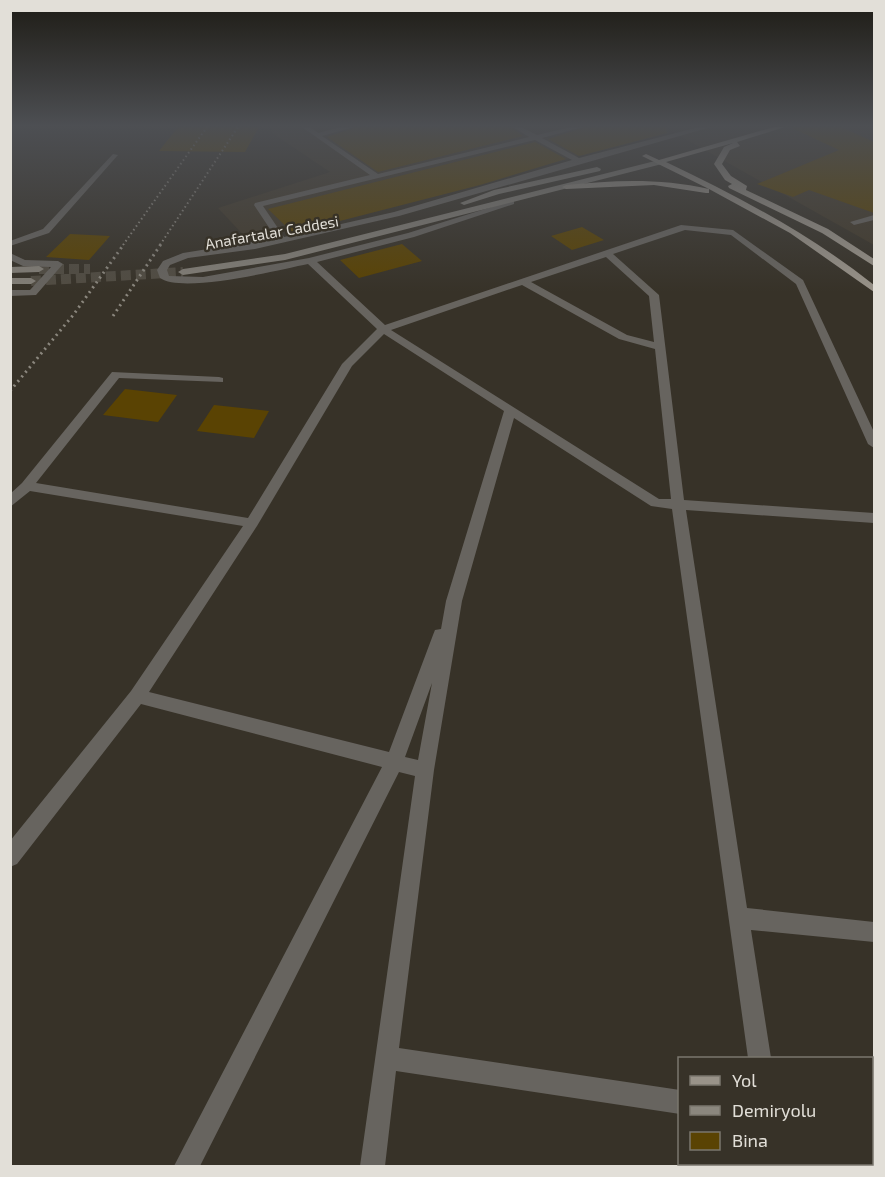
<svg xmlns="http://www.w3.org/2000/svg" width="885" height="1177" font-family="'Exo 2',sans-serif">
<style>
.built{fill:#423a2b}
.building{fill:#5a4303}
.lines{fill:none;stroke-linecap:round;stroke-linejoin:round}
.secondary-tunnel{stroke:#514c42;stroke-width:10;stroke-dasharray:10 5;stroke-linecap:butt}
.service{fill:#67645f;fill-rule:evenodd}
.minor{fill:#67645f;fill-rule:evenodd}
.secondary{fill:#837f77;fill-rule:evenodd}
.primary{fill:#999389;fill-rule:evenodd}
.rail-far1{stroke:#8b877e;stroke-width:2;stroke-dasharray:1.5 3;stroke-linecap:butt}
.rail{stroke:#8b877e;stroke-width:3;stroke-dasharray:2 4;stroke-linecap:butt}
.labels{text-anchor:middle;stroke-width:5;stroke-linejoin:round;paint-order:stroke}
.far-street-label{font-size:15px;fill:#e2dfd8;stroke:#373228}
</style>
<rect width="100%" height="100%" fill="#373228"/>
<path class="built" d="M272,127h602v118l-201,-113 -424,109 -31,-33 112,-36 -58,-39z"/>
<path class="building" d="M178,127h81l-14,25 -86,-1z
M356,127h155l12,9 -145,36 -51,-35z
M585,127h81l1,6 -88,23 -31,-17z
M790,127h51l33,15v71l-65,-23 -16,7 -36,-13 82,-34z
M535,142l31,17 -86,26 -187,48 -25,-24z
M582,227l22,13 -32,10 -21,-14z
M70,234l40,2 -21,24 -43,-3z
M402,244l20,17 -63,17 -19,-18z
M125,389l52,6 -19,27 -55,-7z
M214,405l55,6 -15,27 -57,-7z"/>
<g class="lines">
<path class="secondary-tunnel" d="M39,269h51
M31,281l152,-9"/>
<path class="service" d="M113,154l5,1 -69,78 -39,13v-5l33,-12z"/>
<path class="minor" d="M302,127h8l8,6 23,-6h13l-32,9 56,38 151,-37 -16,-10h8l16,8 34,-8h12l-41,11 37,20 120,-31h12l-312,89 -144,33 -67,9 -18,7 -3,5 2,6 34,1 106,-19 99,-25 106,-33v4l-100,33 -97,25 68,63 296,-100 52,5 70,50 71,152v16l-6,-4 -72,-160 -65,-49 -46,-5 -72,24 46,41 25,205 190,13v10l-188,-13 61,398 127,14v20l-123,-12 20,128h-23l-76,-549 -21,-3 -137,-88 -52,183 -28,169 -35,278 281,42v24l-284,-43 -11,95h-25l55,-390 -16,-4 -199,394h-26l208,-399 -241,-63 -124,160 -7,3v-26l121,-150 112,-165 -213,-35 -20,16v-13l12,-11 90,-111 107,5 4,1v4l-104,-4 -83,105 212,35 94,-154 35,-35 -69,-65c-30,6 -125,30 -148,14l-3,-8 6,-9 20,-8 93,-15 -22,-33 1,-2 115,-28zM535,140l37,20 -178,52 -110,25 -21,-31zM606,257l43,39 5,46 -27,-7 -96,-53zM522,285l97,54 36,10 16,150h-12l-268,-169zM384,334l120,77 -58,190 -5,28 -6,1 -2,5 -44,117 -240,-60 108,-166 95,-160zM432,683l-14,77 -13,-3z
M874,215v5l-20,5 -4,-3z
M10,253l15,7 33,1 5,3 -27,31 -26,1v-6h20l21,-23 -28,-1 -13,-6z
M762,1164h25l1,2h-25z"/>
<path class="secondary" d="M659,160h3v4l-377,96 -102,15 -5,-3 5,-3 102,-15z
M597,167l4,2 -1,2 -101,23 -35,11 -4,-2 34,-13z
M10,267l29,-1 5,3 -5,3 -29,1z
M10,278h21l5,3 -5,3h-21z"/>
<path class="primary" d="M774,127h11l-48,15 3,4 -10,4 -8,14 9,12 16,10 -1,4 82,39 46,30v7l-52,-33 -93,-45 -1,-2 4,-2 -7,-4 -11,-16 10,-17 9,-4 -67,19c73,35 144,72 208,123v7l-84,-59 -81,-44v4h-3l-52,-8 -88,4 -4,-2 4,-2c49,-5 95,-7 143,4l-67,-33 4,-2 13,6z"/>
<path class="rail-far1" d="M123,245l84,-118
M160,245l78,-118"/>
<path class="rail" d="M113,316l48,-72
M10,391l64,-77 50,-70"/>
</g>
<linearGradient id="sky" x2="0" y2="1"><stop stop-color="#1e1c16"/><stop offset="0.43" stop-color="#4d4f53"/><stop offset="1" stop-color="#4d4f53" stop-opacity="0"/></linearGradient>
<rect width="885" height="292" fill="url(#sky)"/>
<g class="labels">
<g class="far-street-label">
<text transform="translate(272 233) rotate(-10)" y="5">Anafartalar Caddesi</text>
</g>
</g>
<rect width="885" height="1177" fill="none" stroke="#e2dfd8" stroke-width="24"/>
<rect x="678" y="1057" width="195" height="108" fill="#373228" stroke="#7b776e" stroke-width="1.5"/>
<rect x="690" y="1076" width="30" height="9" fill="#999389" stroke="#7b776e" stroke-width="1.5"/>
<text x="732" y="1087" font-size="18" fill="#e2dfd8">Yol</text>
<rect x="690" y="1106" width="30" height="9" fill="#8b877e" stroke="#7b776e" stroke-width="1.5"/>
<text x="732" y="1117" font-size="18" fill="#e2dfd8">Demiryolu</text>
<rect x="690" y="1132" width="30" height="18" fill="#5a4303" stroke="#7b776e" stroke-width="1.5"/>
<text x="732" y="1147" font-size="18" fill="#e2dfd8">Bina</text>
</svg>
